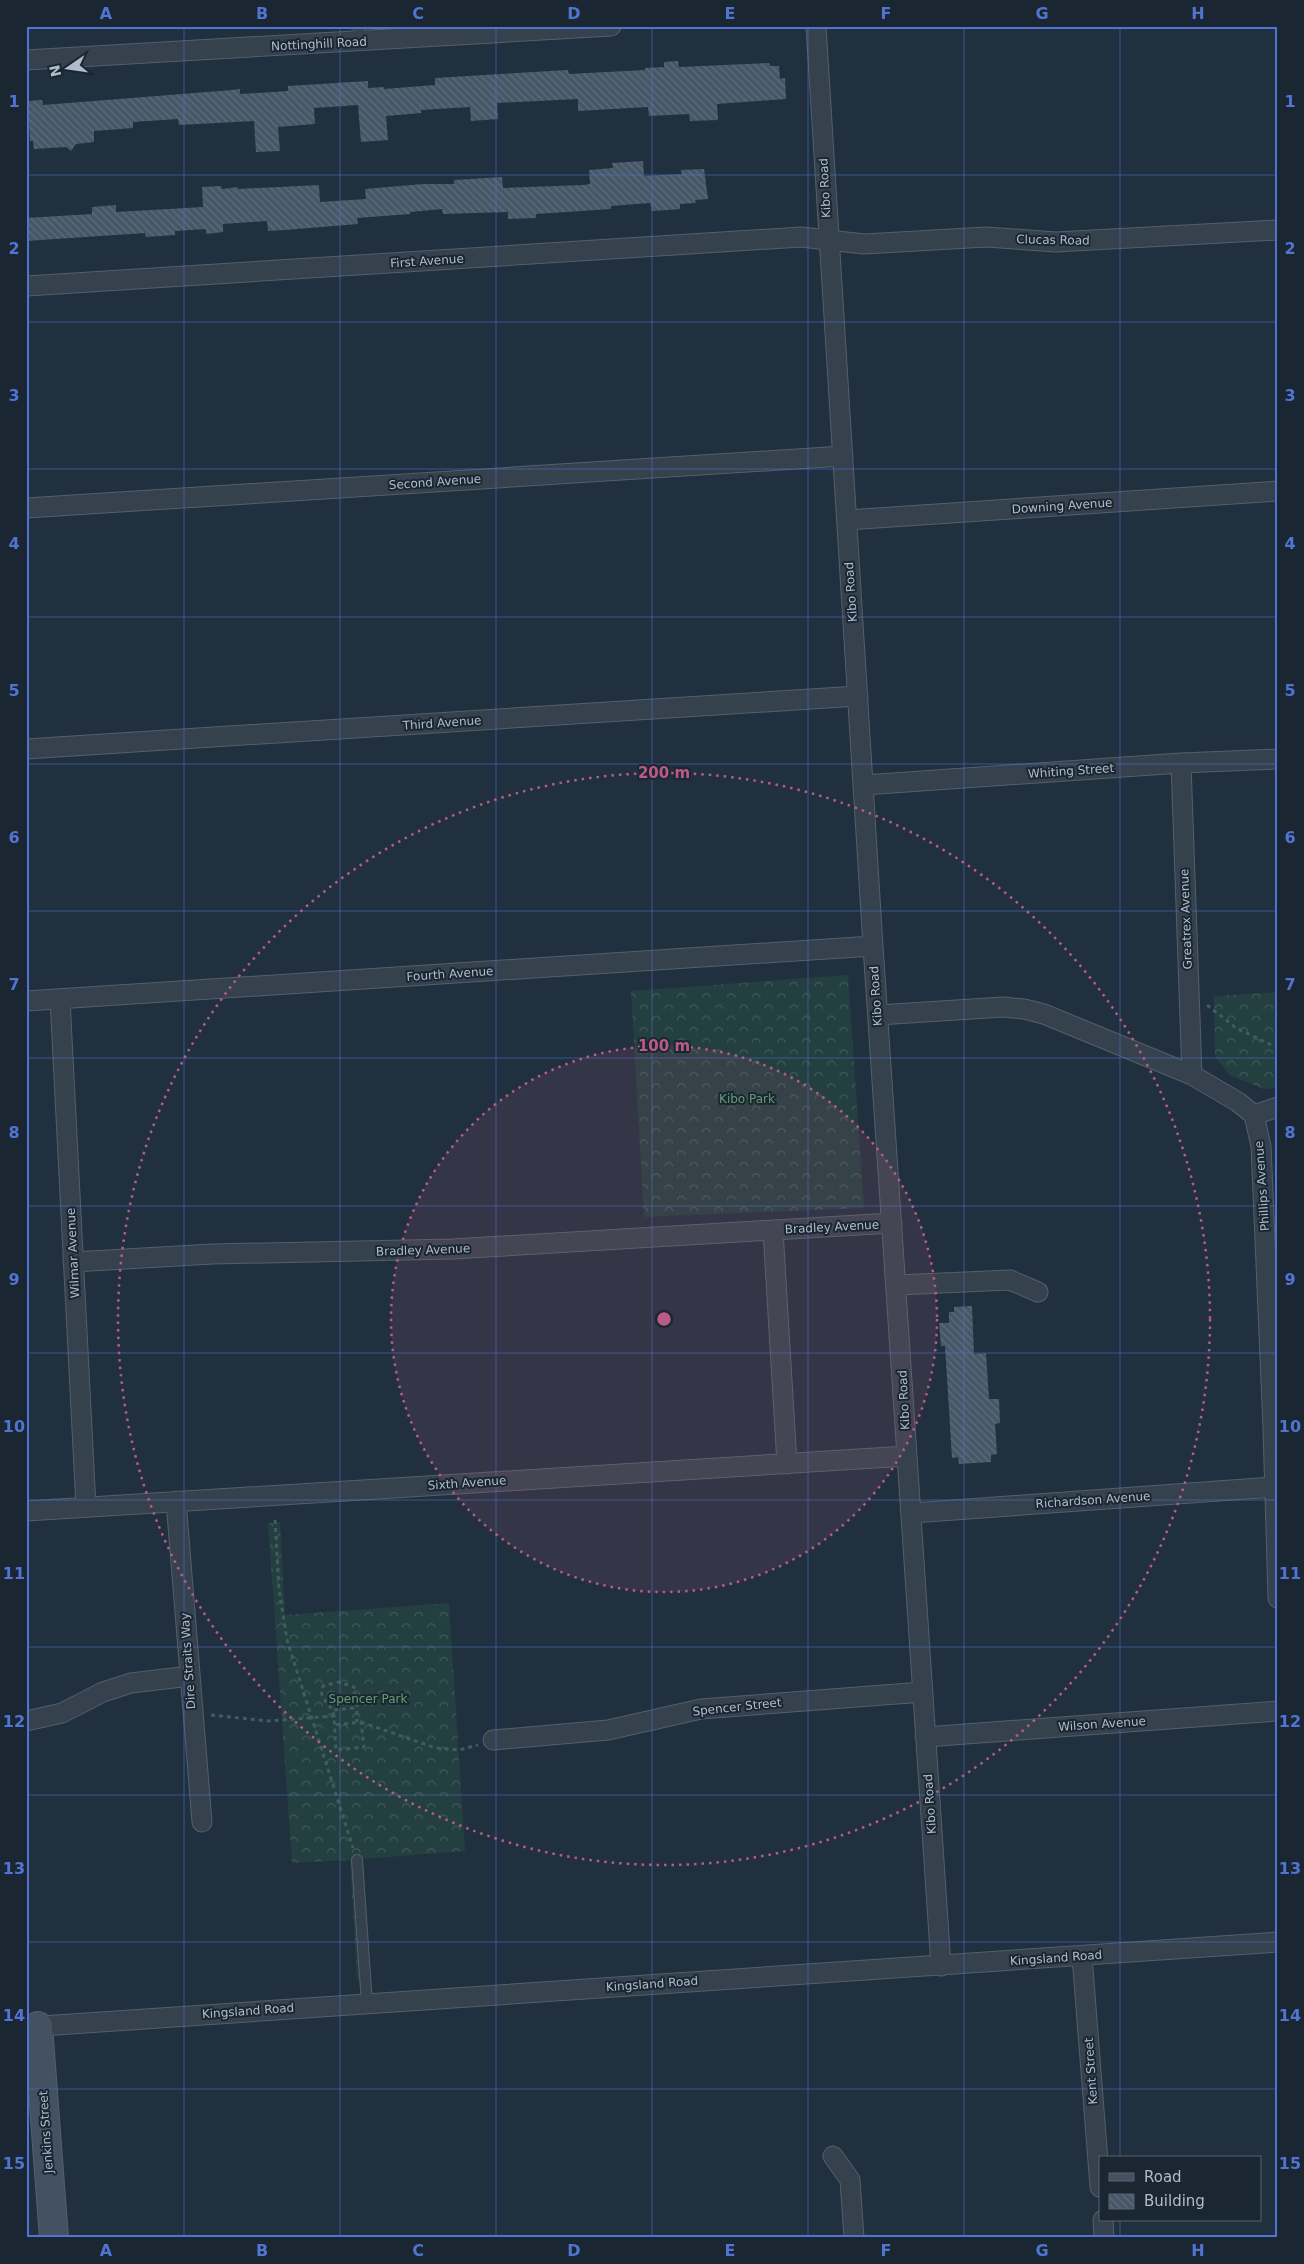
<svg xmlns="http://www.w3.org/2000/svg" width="1304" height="2264" font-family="'DejaVu Sans',sans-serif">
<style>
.forest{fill:url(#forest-crowns)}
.building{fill:url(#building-back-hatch)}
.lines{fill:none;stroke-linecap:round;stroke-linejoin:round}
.lane-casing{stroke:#535f6c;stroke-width:12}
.street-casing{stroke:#535f6c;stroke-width:21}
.secondary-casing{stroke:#535f6c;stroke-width:30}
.path{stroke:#415c5d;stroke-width:3;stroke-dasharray:4 4;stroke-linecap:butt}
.lane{stroke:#35424e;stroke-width:10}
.street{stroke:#35424e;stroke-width:19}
.secondary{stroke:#435162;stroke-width:28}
.grid{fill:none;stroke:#5174d3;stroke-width:1;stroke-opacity:0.55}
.ring{fill:none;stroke:#bb5a87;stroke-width:2.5;stroke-dasharray:2.5 5}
.labels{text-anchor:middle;stroke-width:4;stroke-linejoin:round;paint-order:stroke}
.street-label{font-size:12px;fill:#b1bcca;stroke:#1a2733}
.park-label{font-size:12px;fill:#669d6e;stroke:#1a2733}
.centre{fill:#bb5a87;stroke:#1a2733;stroke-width:2.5}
.ring-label{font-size:15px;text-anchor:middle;font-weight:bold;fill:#bb5a87;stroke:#1a2733;stroke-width:4;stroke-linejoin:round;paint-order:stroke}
.neatline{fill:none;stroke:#5174d3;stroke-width:2}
.grid-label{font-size:16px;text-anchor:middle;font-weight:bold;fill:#5174d3}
</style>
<defs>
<pattern id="forest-crowns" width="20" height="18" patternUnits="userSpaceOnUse" patternTransform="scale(1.25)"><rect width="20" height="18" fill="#233f40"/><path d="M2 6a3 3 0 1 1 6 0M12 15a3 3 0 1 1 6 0" fill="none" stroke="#41595a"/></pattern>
<pattern id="building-back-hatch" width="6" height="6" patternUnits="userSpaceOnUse" patternTransform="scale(1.25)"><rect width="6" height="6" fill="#475768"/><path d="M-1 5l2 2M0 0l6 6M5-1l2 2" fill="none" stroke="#5f6d7c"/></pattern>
</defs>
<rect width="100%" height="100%" fill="#21303f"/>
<path class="forest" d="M848,975l16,233 -220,9 -13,-226z
M1278,992v96l-15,1 -33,-14 -15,-18 -1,-61z
M280,1522l5,93 164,-12 16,248 -103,8 7,119 -12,1 -7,-119 -58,3 -24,-340z"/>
<path class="building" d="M678,61l1,6 90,-4 1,3h9l1,13 5,-1 1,21 -69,5 1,16 -28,1 -1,-7 -40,2 -1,-9 -70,4v-12l-81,4 1,16 -27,2 -1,-14 -49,3v3l-35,3 2,24 -27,2 -3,-37 -44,3 1,16 -37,3 2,24 -24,1 -2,-31 -75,4 -1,-6 -45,3v6l-39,3v11l-18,2 -5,7 -5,-4 -32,2 -1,-8h-3l-2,-40 14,-1 1,5 189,-15 8,-1v5l48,-3v-5l80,-5v7l16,-1v2l51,-4v-7l133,-8 1,4 76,-4v-2l19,-1v-5z
M643,161l1,15 38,-2 -1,-4 23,-1 4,30 -13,1 1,3 -16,1v5l-28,2 -2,-8 -39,3v3l-75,5v4l-28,1v-7l-65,2 -1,-5 -32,3v2l-53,4 1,6 -73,6 -17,1 -1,-10 -44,3v8l-17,2v-5l-31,2v4l-29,2 -1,-4 -119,8v-23l66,-4v-7l24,-2v7l87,-5 -1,-20 19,-1 1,3 16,-2v2l81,-4 1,17 46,-3 -1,-10 58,-5h31v-4l48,-3 1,11 80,-3 7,-1 -1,-14 24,-2 -1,-5z
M972,1306l2,48 12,-1 3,46h10l1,24 -5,1 2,30 -6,1v7l-32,2 -1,-7 -6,1 -7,-112h-4l-2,-23h10v-11h5v-5z"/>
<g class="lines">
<g class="lane-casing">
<path id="lane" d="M359,26l1,15
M357,1860l10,144"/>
</g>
<g class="street-casing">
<path id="street" d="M816,26l57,920 68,1020
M26,60l585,-34
M26,286l775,-49 63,7 122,-7 70,5 222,-12
M26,508l817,-52
M847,520l431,-29
M26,749l832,-53
M1181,763l11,312
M864,785l317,-22 97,-4
M60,999l26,508
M26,1001l847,-55
M878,1015l125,-8 21,2 20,5 148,61 46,27 16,13 7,31 12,282 5,170
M1254,1115l24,-8
M773,1230l14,234
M73,1262l140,-8 240,-5 439,-26
M897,1285l113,-5 28,12
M176,1501l26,321
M26,1511l881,-55
M912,1513l362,-26
M26,1721l36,-8 41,-21 28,-9 59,-7
M925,1737l353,-26
M493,1740l115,-10 93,-21 222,-17
M1082,1956l18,231
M27,2027l1251,-85
M833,2156l17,24 4,58
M1103,2220l1,18"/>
</g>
<g class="secondary-casing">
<path id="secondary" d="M38,2026l16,212"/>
</g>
<path class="path" d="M1207,1005l29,23 42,20
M275,1520l4,69 8,51 66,208
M357,1703v19
M334,1710l19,-2 4,-5 -3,-16 -16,-5 -15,4c-6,15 10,17 11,30
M211,1715l57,6 66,-5 2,34 28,-3 -3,-25 -27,3
M361,1722l75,26 23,2 19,-5"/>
<use href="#lane" class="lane"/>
<use href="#street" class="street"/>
<use href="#secondary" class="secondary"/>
</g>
<path class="grid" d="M184,26v2212M340,26v2212M496,26v2212M652,26v2212M808,26v2212M964,26v2212M1120,26v2132M26,175h1252M26,322h1252M26,469h1252M26,617h1252M26,764h1252M26,911h1252M26,1058h1252M26,1206h1252M26,1353h1252M26,1500h1252M26,1647h1252M26,1795h1252M26,1942h1252M26,2089h1252M1120,2220v18"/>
<circle cx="664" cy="1319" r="273" fill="#bb5a87" fill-opacity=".12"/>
<g class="ring">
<circle cx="664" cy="1319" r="273"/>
<circle cx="664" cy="1319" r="546"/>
</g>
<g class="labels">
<g class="street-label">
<text transform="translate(319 44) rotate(-3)" y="4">Nottinghill Road</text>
<text transform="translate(825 188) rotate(-93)" y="4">Kibo Road</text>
<text transform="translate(1053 240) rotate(1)" y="4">Clucas Road</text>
<text transform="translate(427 261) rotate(-4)" y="4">First Avenue</text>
<text transform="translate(435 482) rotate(-4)" y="4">Second Avenue</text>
<text transform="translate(1062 506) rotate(-4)" y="4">Downing Avenue</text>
<text transform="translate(851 592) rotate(-94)" y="4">Kibo Road</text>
<text transform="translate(442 723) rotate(-4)" y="4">Third Avenue</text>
<text transform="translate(1071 771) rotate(-4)" y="4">Whiting Street</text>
<text transform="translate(1186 919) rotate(-92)" y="4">Greatrex Avenue</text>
<text transform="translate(450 974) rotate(-4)" y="4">Fourth Avenue</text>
<text transform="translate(876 996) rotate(-94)" y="4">Kibo Road</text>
<text transform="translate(1262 1186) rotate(-94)" y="4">Phillips Avenue</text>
<text transform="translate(832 1227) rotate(-3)" y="4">Bradley Avenue</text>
<text transform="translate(423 1250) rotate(-2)" y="4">Bradley Avenue</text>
<text transform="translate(73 1253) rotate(-93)" y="4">Wilmar Avenue</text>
<text transform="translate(904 1400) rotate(-93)" y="4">Kibo Road</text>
<text transform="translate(467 1483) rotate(-4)" y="4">Sixth Avenue</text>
<text transform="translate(1093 1500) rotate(-4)" y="4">Richardson Avenue</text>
<text transform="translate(188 1661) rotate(-94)" y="4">Dire Straits Way</text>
<text transform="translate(737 1707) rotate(-6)" y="4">Spencer Street</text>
<text transform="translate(1102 1724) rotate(-4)" y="4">Wilson Avenue</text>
<text transform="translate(930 1804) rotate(-94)" y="4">Kibo Road</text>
<text transform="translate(1056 1958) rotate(-4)" y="4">Kingsland Road</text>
<text transform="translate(652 1984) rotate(-4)" y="4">Kingsland Road</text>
<text transform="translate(248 2011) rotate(-4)" y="4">Kingsland Road</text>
<text transform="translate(1091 2071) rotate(-94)" y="4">Kent Street</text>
<text transform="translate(46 2132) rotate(-94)" y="4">Jenkins Street</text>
</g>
<g class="park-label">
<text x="747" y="1103">Kibo Park</text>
<text x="368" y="1703">Spencer Park</text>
</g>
</g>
<circle cx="664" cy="1319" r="8" class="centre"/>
<g class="ring-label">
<text x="664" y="778">200 m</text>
<text x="664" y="1051">100 m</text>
</g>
<rect width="1304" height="2264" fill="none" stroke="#1a2733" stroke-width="55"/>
<rect x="1099" y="2156" width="162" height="65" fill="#1a2733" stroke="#56636f"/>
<rect x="1109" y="2173" width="25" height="8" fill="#435162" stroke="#56636f"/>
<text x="1144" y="2182" font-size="15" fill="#b1bcca">Road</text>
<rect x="1109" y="2194" width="25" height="15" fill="url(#building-back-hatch)" stroke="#56636f"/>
<text x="1144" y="2206" font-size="15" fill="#b1bcca">Building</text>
<g transform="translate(68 68) rotate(257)" stroke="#1a2733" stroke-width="4" paint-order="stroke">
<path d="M0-4L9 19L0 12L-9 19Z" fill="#b1bcca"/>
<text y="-8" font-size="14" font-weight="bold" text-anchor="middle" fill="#b1bcca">N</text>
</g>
<rect x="28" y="28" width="1248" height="2208" class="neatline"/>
<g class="grid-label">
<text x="106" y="19">A</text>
<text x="262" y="19">B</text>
<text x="418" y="19">C</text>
<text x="574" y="19">D</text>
<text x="730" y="19">E</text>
<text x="886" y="19">F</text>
<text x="1042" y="19">G</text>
<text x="1198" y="19">H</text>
<text x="14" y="107">1</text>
<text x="1290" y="107">1</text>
<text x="14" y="254">2</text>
<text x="1290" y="254">2</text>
<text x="14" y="401">3</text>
<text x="1290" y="401">3</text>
<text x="14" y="549">4</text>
<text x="1290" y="549">4</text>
<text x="14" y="696">5</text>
<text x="1290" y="696">5</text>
<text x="14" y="843">6</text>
<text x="1290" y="843">6</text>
<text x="14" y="990">7</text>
<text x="1290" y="990">7</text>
<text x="14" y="1138">8</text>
<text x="1290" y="1138">8</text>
<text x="14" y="1285">9</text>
<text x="1290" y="1285">9</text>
<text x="14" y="1432">10</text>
<text x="1290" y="1432">10</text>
<text x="14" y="1579">11</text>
<text x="1290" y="1579">11</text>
<text x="14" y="1727">12</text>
<text x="1290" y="1727">12</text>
<text x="14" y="1874">13</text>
<text x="1290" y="1874">13</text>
<text x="14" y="2021">14</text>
<text x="1290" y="2021">14</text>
<text x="14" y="2169">15</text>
<text x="1290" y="2169">15</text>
<text x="106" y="2256">A</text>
<text x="262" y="2256">B</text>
<text x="418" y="2256">C</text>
<text x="574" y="2256">D</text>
<text x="730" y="2256">E</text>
<text x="886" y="2256">F</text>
<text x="1042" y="2256">G</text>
<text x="1198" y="2256">H</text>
</g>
</svg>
